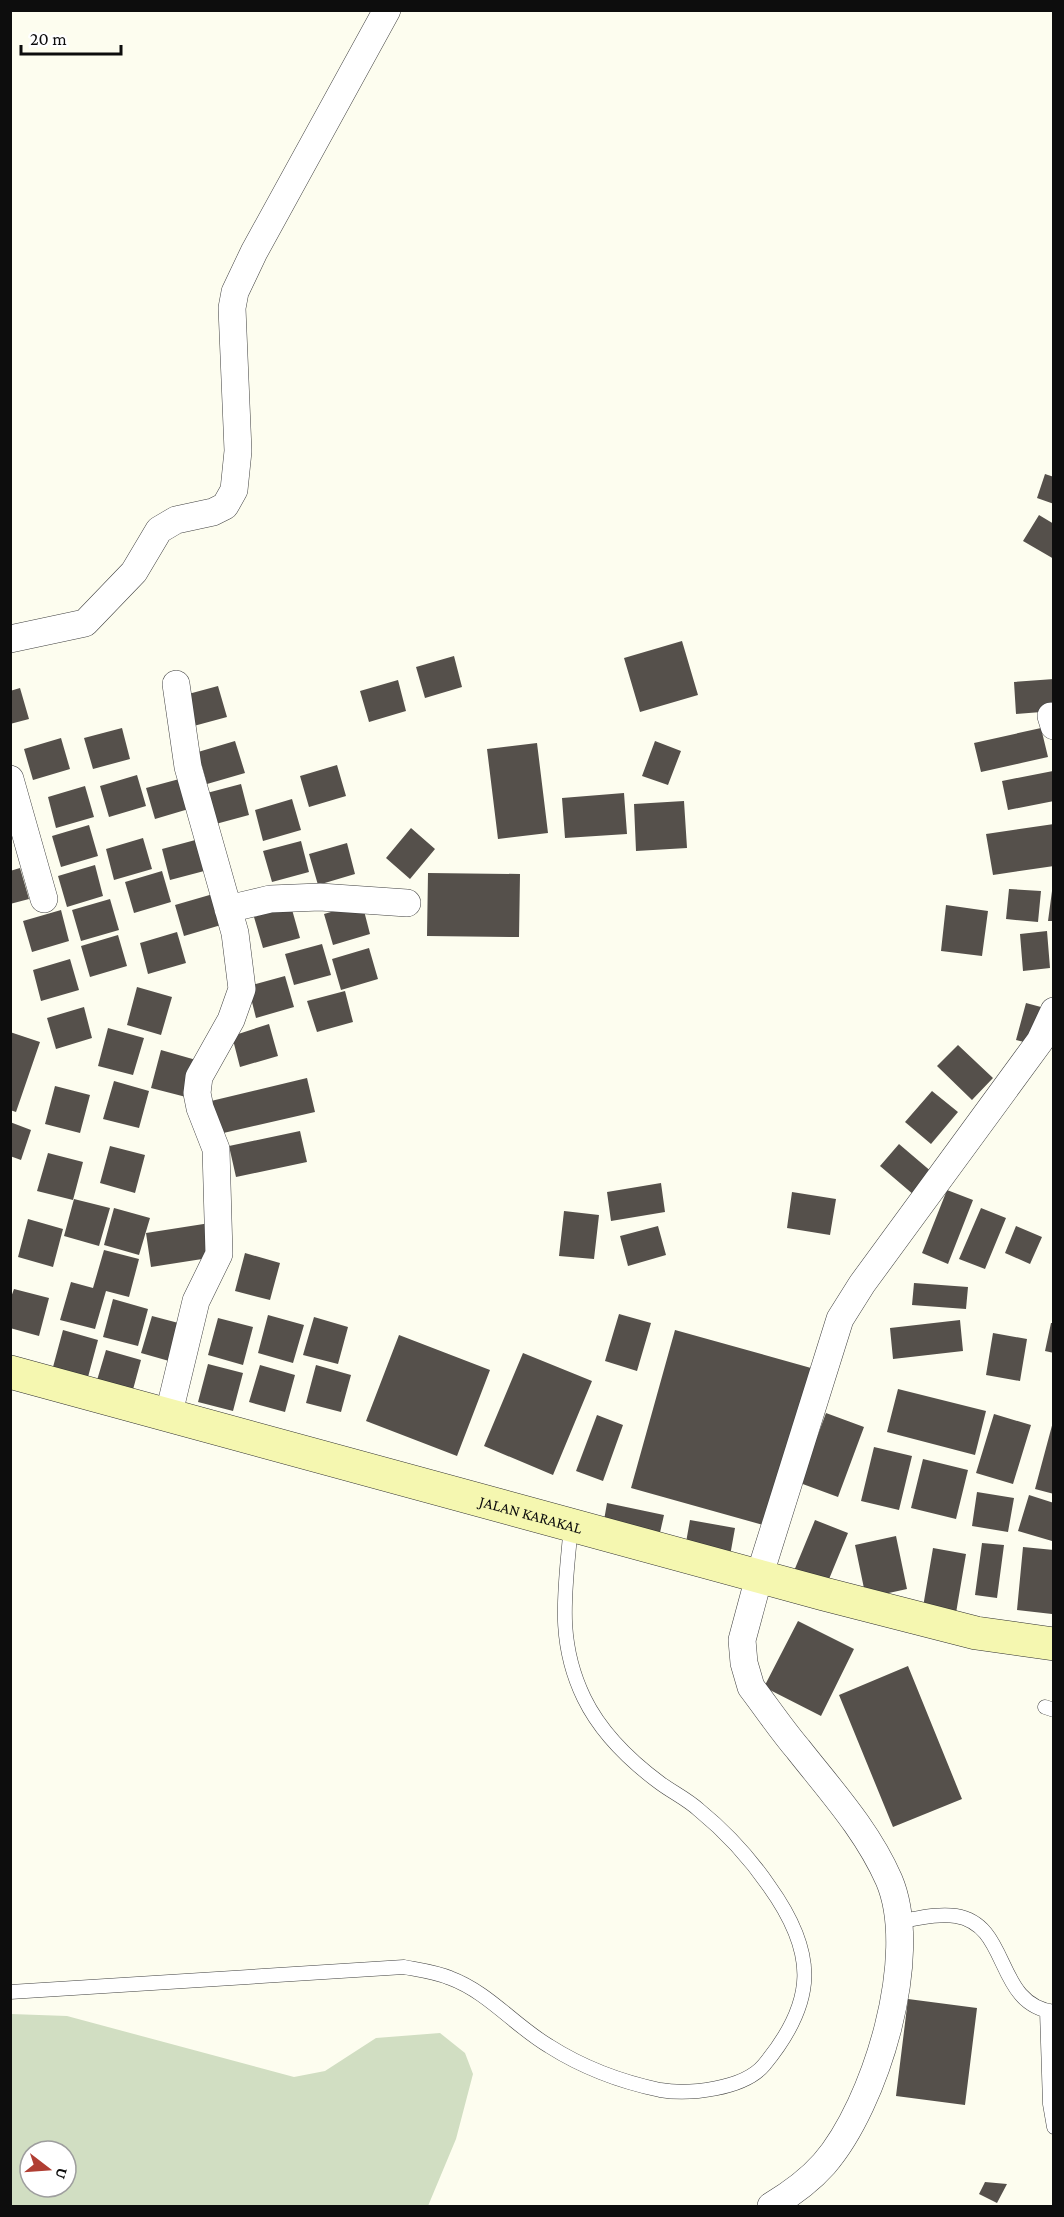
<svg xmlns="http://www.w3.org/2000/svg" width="1064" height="2217" font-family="'Crimson Pro',serif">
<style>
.cemetery{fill:#d1dec2;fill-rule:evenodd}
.building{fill:#55504b}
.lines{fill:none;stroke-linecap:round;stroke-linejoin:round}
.lane-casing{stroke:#404040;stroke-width:15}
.street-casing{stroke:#404040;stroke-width:28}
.secondary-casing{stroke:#2f2f2f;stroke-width:34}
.lane{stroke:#fff;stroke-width:14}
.street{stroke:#fff;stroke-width:27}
.secondary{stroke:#f5f7b0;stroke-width:33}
.labels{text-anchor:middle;stroke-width:6;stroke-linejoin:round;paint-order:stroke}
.street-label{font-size:16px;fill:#0d0d0d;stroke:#fff}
</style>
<rect width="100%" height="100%" fill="#fdfdef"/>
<path class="cemetery" d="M11,2014l56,2 227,61 31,-6 51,-33 64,-5 25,20 8,21 -17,65 -28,67h-417zM30,2151h36v36h-36z"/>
<path class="building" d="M1045,474l9,3v27l-17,-6z
M1039,515l15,9v35l-31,-18z
M682,641l16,54 -58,17 -16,-54z
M454,656l8,31 -37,11 -9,-31z
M1054,679v32l-38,3 -2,-32z
M398,680l8,31 -37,11 -9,-31z
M218,686l9,31 -37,10 -9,-31z
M20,688l9,31 -19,5v-33z
M122,728l8,31 -37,10 -9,-31z
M1041,728l7,29 -67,15 -7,-29z
M61,738l9,31 -37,11 -9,-31z
M235,741l10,32 -38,11 -9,-32z
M655,741l26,10 -13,34 -26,-9z
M537,743l11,90 -50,6 -11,-90z
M337,765l9,31 -37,11 -9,-31z
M1053,771l1,30 -46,9 -6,-29z
M137,775l9,31 -37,11 -9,-31z
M183,778l9,30 -37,11 -9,-31z
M241,784l8,31 -37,10 -9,-31z
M85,786l9,31 -38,11 -8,-31z
M624,793l3,41 -62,4 -3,-40z
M292,799l9,31 -38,11 -8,-31z
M684,801l3,47 -51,3 -2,-47z
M1054,824v42l-61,9 -7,-41z
M89,825l9,31 -37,11 -9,-31z
M411,828l24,21 -25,30 -24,-21z
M143,838l9,31 -38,11 -8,-31z
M199,839l9,31 -38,10 -8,-31z
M301,841l8,31 -37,10 -9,-31z
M347,843l8,31 -37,11 -9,-31z
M95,865l8,31 -36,11 -9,-31z
M20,868l9,31 -19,5v-33z
M162,871l9,31 -37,11 -9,-31z
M428,873l92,1 -1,63 -92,-1z
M1009,889l32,2 -3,31 -32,-3z
M1052,891h2v30h-6z
M213,894l8,31 -37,11 -9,-31z
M110,899l9,31 -38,11 -9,-31z
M362,903l8,31 -37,11 -9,-31z
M946,905l42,6 -6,45 -41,-5z
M291,906l9,32 -37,10 -9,-31z
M61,910l8,31 -37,11 -9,-31z
M1047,931l3,37 -27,3 -3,-37z
M177,932l9,31 -38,11 -8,-31z
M118,935l9,31 -37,11 -9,-31z
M322,944l9,31 -37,10 -9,-31z
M369,948l9,31 -37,11 -9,-31z
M70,959l9,31 -38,11 -8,-31z
M285,976l9,31 -38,11 -8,-32z
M137,987l35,10 -11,38 -34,-10z
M345,991l8,31 -36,10 -10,-31z
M1026,1003l15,4 -9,37 -16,-4z
M84,1007l8,31 -36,11 -9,-31z
M269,1024l9,32 -38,11 -8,-31z
M108,1028l36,10 -11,37 -35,-9z
M10,1032l30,10 -24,70 -6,-2z
M958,1045l35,33 -21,22 -35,-34z
M161,1050l35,10 -10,37 -35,-9z
M307,1078l8,34 -96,22 -8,-33z
M114,1081l35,10 -10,37 -36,-9z
M55,1086l35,9 -10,38 -35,-9z
M932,1091l26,21 -27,32 -26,-22z
M10,1122l21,8 -10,30 -11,-4z
M300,1131l7,31 -71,15 -7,-31z
M899,1144l34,29 -19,22 -34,-29z
M110,1146l35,9 -10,38 -35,-10z
M48,1153l35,9 -10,38 -36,-9z
M661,1183l4,29 -54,9 -4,-29z
M947,1190l26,10 -25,64 -26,-11z
M792,1192l44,7 -6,36 -43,-7z
M74,1199l36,9 -11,38 -35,-10z
M114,1208l36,10 -11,37 -35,-10z
M981,1208l25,10 -21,51 -26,-10z
M564,1211l35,4 -5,44 -35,-3z
M28,1219l35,10 -10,38 -35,-10z
M210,1223l5,34 -64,10 -5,-34z
M658,1226l8,29 -38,11 -8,-30z
M1016,1226l26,11 -12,27 -25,-11z
M104,1250l35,9 -10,38 -23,-6 -11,38 -35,-9 11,-38 22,6z
M245,1253l35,10 -10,37 -35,-9z
M914,1283l54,4 -2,22 -54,-4z
M14,1289l35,9 -10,38 -29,-8v-28z
M113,1299l35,10 -10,37 -35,-9z
M619,1314l32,9 -14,48 -32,-10z
M268,1315l36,10 -11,38 -35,-10z
M152,1316l34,9 -10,38 -35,-10z
M314,1317l34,10 -10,37 -35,-9z
M218,1318l35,9 -10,38 -35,-10z
M960,1320l3,31 -70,8 -3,-31z
M1051,1323h3v30l-9,-2z
M63,1330l35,10 -10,37 -35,-10z
M675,1330l136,38 -44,158 -136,-38z
M993,1333l34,6 -7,42 -34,-6z
M399,1335l91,35 -33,86 -91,-35z
M106,1350l35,10 -10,37 -36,-10z
M523,1353l69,28 -39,94 -69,-29z
M208,1364l35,9 -10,38 -35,-9z
M260,1365l35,10 -10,37 -36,-10z
M316,1365l35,10 -10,37 -35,-9z
M898,1389l88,22 -11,44 -88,-23z
M826,1413l38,14 -26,70 -38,-14z
M994,1414l37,11 -18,59 -37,-11z
M597,1415l26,10 -20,56 -27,-10z
M1054,1418v76l-19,-5z
M874,1447l38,9 -13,54 -38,-9z
M923,1459l45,11 -12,49 -45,-11z
M977,1492l37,6 -6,34 -36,-6z
M1029,1495l25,8 -2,38 -34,-10z
M607,1503l57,12 -5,22 -56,-11z
M690,1520l45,8 -5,28 -45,-8z
M815,1520l33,13 -21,51 -33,-13z
M896,1536l11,53 -41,9 -11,-53z
M982,1543l22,2 -7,53 -22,-3z
M1023,1547l31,3 -2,64 -35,-4z
M933,1548l33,6 -10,59 -33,-6z
M798,1621l56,28 -33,67 -57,-29z
M908,1666l54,133 -69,28 -54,-132z
M908,1999l69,9 -12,97 -69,-9z
M985,2182l22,2 -10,19 -18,-9z"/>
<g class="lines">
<g class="lane-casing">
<path id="lane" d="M1045,1707l9,3
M896,1922c20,-3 41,-9 60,-6 55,9 38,88 98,96
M10,1992l394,-25c16,3 32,5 46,11 38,14 65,48 99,68 33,21 73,36 111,44 29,5 84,-1 104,-25 53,-64 53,-112 5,-179 -20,-29 -43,-54 -70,-76 -12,-11 -27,-18 -39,-27 -31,-23 -59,-50 -76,-85 -29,-60 -18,-110 -13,-174
M1047,2011l3,93 4,23"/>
</g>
<g class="street-casing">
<path id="street" d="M10,639l75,-16 49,-51 25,-42 17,-10 37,-8 12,-6 9,-16 4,-39 -6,-143 3,-16 19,-40 133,-242
M1051,716l3,10
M10,779l34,120
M228,909l42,-10 50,-2 87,6
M168,1417l28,-116 23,-47 -3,-105 -16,-41 -3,-15 2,-16 32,-57 11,-31 -7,-56 -47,-166 -12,-83
M771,2206c20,-12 38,-25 53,-42 52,-60 97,-209 65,-284 -22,-50 -58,-89 -91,-131 -17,-20 -31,-41 -47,-62l-7,-24 -2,-23 17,-63 81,-258 22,-35 178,-243 14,-30"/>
</g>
<g class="secondary-casing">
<g id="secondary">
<path id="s1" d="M10,1372l814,222 152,39 78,11"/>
</g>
</g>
<use href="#lane" class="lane"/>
<use href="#street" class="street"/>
<use href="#secondary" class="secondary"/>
</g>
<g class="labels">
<g class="street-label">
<text dy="6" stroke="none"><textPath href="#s1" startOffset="540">JALAN KARAKAL</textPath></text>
</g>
</g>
<rect width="1064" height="2217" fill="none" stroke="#0d0d0d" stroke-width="24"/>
<g transform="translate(48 2169) rotate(107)"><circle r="28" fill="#ffffff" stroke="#9e9e9e" stroke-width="1.5"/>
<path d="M0-4.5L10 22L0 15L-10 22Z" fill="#b03e33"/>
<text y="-9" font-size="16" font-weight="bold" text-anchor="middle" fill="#0d0d0d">U</text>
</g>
<path d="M21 45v9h100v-9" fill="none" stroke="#0d0d0d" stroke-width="3"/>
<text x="30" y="45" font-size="18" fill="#0d0d0d" stroke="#ffffff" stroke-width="4.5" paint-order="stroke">20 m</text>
</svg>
